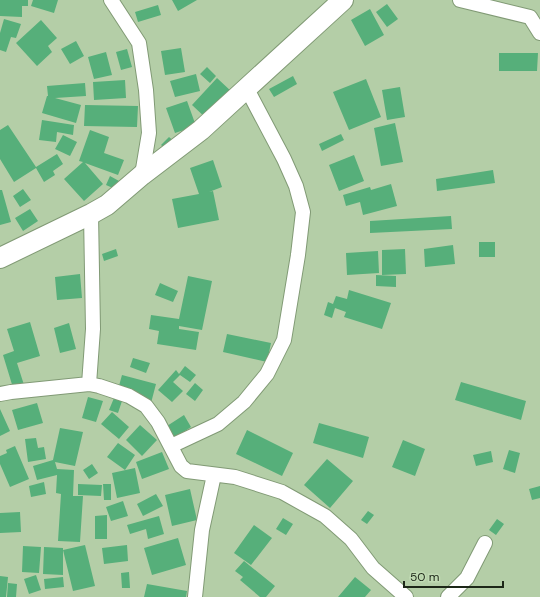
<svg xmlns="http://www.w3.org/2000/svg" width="540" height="597" font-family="'DM Sans',sans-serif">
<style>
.building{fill:#56af7a}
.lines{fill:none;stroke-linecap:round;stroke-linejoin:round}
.street-casing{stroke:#819a75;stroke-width:16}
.secondary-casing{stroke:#819a75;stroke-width:22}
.street{stroke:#fff;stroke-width:14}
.secondary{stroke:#fff;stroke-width:20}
</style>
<rect width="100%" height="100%" fill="#b4cea7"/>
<path class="building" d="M0,0h28v6h-6v11l-22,-1z
M33,0h25l-4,13 -23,-7z
M172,0h25l-19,11z
M387,4l11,15 -11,8 -11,-15z
M158,5l3,10 -23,7 -3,-10z
M370,9l14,26 -19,11 -14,-26z
M4,19l17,5 -5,14 -5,-1 -5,15 -6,-2v-17z
M41,20l16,18 -9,8 4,6 -15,14 -21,-23z
M76,41l8,15 -14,8 -9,-15z
M181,48l4,24 -20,3 -4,-24z
M127,49l5,18 -11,3 -5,-18z
M106,52l6,23 -18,4 -6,-22z
M499,53h39l-1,18h-38z
M207,67l9,9 -6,7 -10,-9z
M196,74l4,17 -25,6 -5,-16z
M293,76l4,8 -23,13 -5,-8z
M217,78l16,15 -25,27 -16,-15z
M366,79l15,38 -32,13 -16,-38z
M125,80l1,18 -32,2 -1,-18z
M85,83l1,13 -31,2 26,7 -5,18 -34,-10 5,-17h1l-1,-10z
M400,87l5,30 -18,3 -5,-30z
M187,101l9,25 -21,7 -9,-25z
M85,105l53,1 -1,21 -53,-1z
M42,120l32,5 -1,10 -16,-3 -1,10 -17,-2z
M395,123l8,39 -22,4 -7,-38z
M8,125l28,42 21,-13 6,10 -10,7 2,4 -11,7 -8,-14 -22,14 -14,-23v-29z
M90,130l19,7 -5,16 20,7 -6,15 -33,-12 18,21 -19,17 -20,-22 19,-17 -4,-1z
M341,134l3,6 -22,11 -3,-7z
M63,135l14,7 -7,14 -15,-7z
M169,137l7,6 -7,9 -8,-7z
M354,155l10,26 -25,10 -10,-26z
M213,160l9,27 -13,5 4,-1 6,29 -41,8 -6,-29 27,-5 -9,-26z
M493,170l2,13 -58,8 -1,-12z
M110,176l9,5 -4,8 -9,-4z
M391,184l6,22 -34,9 -3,-13 -14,4 -3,-11 27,-8 1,3z
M23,189l8,11 -11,7 -7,-11z
M0,190h2l9,32 -11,3z
M30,209l8,12 -15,10 -8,-13z
M451,216l1,13 -82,4v-12z
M479,242h16v15h-16z
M453,245l2,19 -30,3 -1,-18z
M116,249l2,7 -14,5 -2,-7z
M405,249l1,25 -24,1v-25z
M378,251l1,22 -32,2 -1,-22z
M80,274l2,24 -25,2 -2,-23z
M376,275l20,1v11l-20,-1z
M188,276l24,5 -10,49 -23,-4v3l20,3 -3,18 -39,-6 2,-13 -10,-2 2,-14 28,4z
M160,283l18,8 -5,11 -18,-7z
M349,290l42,13 -9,26 -38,-12 2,-5 -11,-4 -3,10 -8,-3 4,-13 5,2 3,-8 11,3z
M30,322l10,34 -23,7 8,25 -11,3 -11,-36 11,-4 -7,-22z
M69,323l7,26 -16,4 -6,-25z
M227,334l44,9 -4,19 -44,-10z
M133,358l17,5 -4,10 -16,-6z
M185,366l11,9 -6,7 -10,-7 -7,7 10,9 -11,11 -14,-12 18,-20 3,4z
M122,375l34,9 -5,19 -34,-10z
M461,382l65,19 -5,19 -66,-20z
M195,383l8,7 -8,11 -9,-7z
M88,397l15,4 -7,21 -14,-4z
M114,398l8,3 -4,12 -9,-3z
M37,403l6,20 -25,7 -6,-20z
M0,409l10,22 -10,5z
M112,412l17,15 -10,12 -18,-15z
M184,415l7,12 -16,11 -8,-12z
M319,423l50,14 -6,21 -50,-15z
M140,425l17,15 -15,16 -16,-16z
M60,428l23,4 -8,34 -20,-4 2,7 17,1 -1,26h10l-3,46 -22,-1 3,-47 -5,-1 1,-18 -20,5 -4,-14 20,-6z
M247,430l46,23 -11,23 -46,-22z
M36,438l2,10 6,-1 2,12 -18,3 -3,-23z
M403,440l22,9 -10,27 -23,-9z
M118,443l17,12 -10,15 -18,-13z
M15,446l14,33 -19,8 -10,-23v-8l7,-3 -1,-3z
M509,450l11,3 -5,20 -12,-4z
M491,451l2,11 -17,4 -3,-11z
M162,452l7,17 -27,10 -6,-17z
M327,459l26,22 -23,27 -26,-23z
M92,464l6,9 -9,6 -6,-9z
M135,468l5,25 -23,5 -5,-25z
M44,482l2,12 -15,3 -2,-11z
M78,484l24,1 -1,11 -23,-1z
M103,484h8v16h-7z
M540,486v12l-8,2 -3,-11z
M190,489l7,31 -25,6 -7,-31z
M156,494l7,12 -20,10 -6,-12z
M123,501l5,15 -17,5 -5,-14z
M368,511l6,4 -7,9 -6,-4z
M20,512l1,20 -21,1v-20z
M107,515v24h-12v-23z
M159,516l5,18 -16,5 -2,-10 -16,5 -3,-9z
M283,518l10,6 -7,11 -10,-6z
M497,519l7,5 -8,11 -7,-5z
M254,525l18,13 -21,27 -17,-12z
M178,538l8,27 -34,10 -8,-27z
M85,545l10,41 -22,5 -10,-41z
M127,545l1,16 -24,3 -2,-16z
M23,546l18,1 -2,26 -17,-1z
M44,547l19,1v27l-20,-1z
M244,561l31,25 -9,11h-6l-20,-17 3,-3 -8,-6z
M129,572l1,16h-8l-1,-15z
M36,575l5,15 -12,4 -5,-15z
M0,576l8,1 -2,20h-6z
M63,577l1,10 -19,2 -1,-10z
M355,577l16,13 -6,7h-27z
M8,583l9,1 -1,13h-9z
M147,584l40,7 -1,6h-42z"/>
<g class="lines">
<g class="street-casing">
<path id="street" d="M111,0l28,43 7,47 3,43 -7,42
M460,0l70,17 10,16
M89,384l4,-55 -2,-115
M0,394l11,-2 78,-8 10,2 30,10 17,10 12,16 23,44 6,5 48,6 47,15 43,24 26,23 22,29 33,29
M171,446l47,-22 26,-22 23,-28 17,-34 14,-85 5,-43 -7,-26 -12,-27 -37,-70
M195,597l7,-67 12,-55
M448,597l19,-19 18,-35"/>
</g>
<g class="secondary-casing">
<path id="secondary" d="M0,258l91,-44 16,-9 35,-30 59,-45 142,-130"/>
</g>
<use href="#street" class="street"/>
<use href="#secondary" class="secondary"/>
</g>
<path d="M404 581v6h99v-6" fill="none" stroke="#1d2718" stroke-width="2"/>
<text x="410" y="581" font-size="12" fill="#1d2718" stroke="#c1dbb4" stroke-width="3" paint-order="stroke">50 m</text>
</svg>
